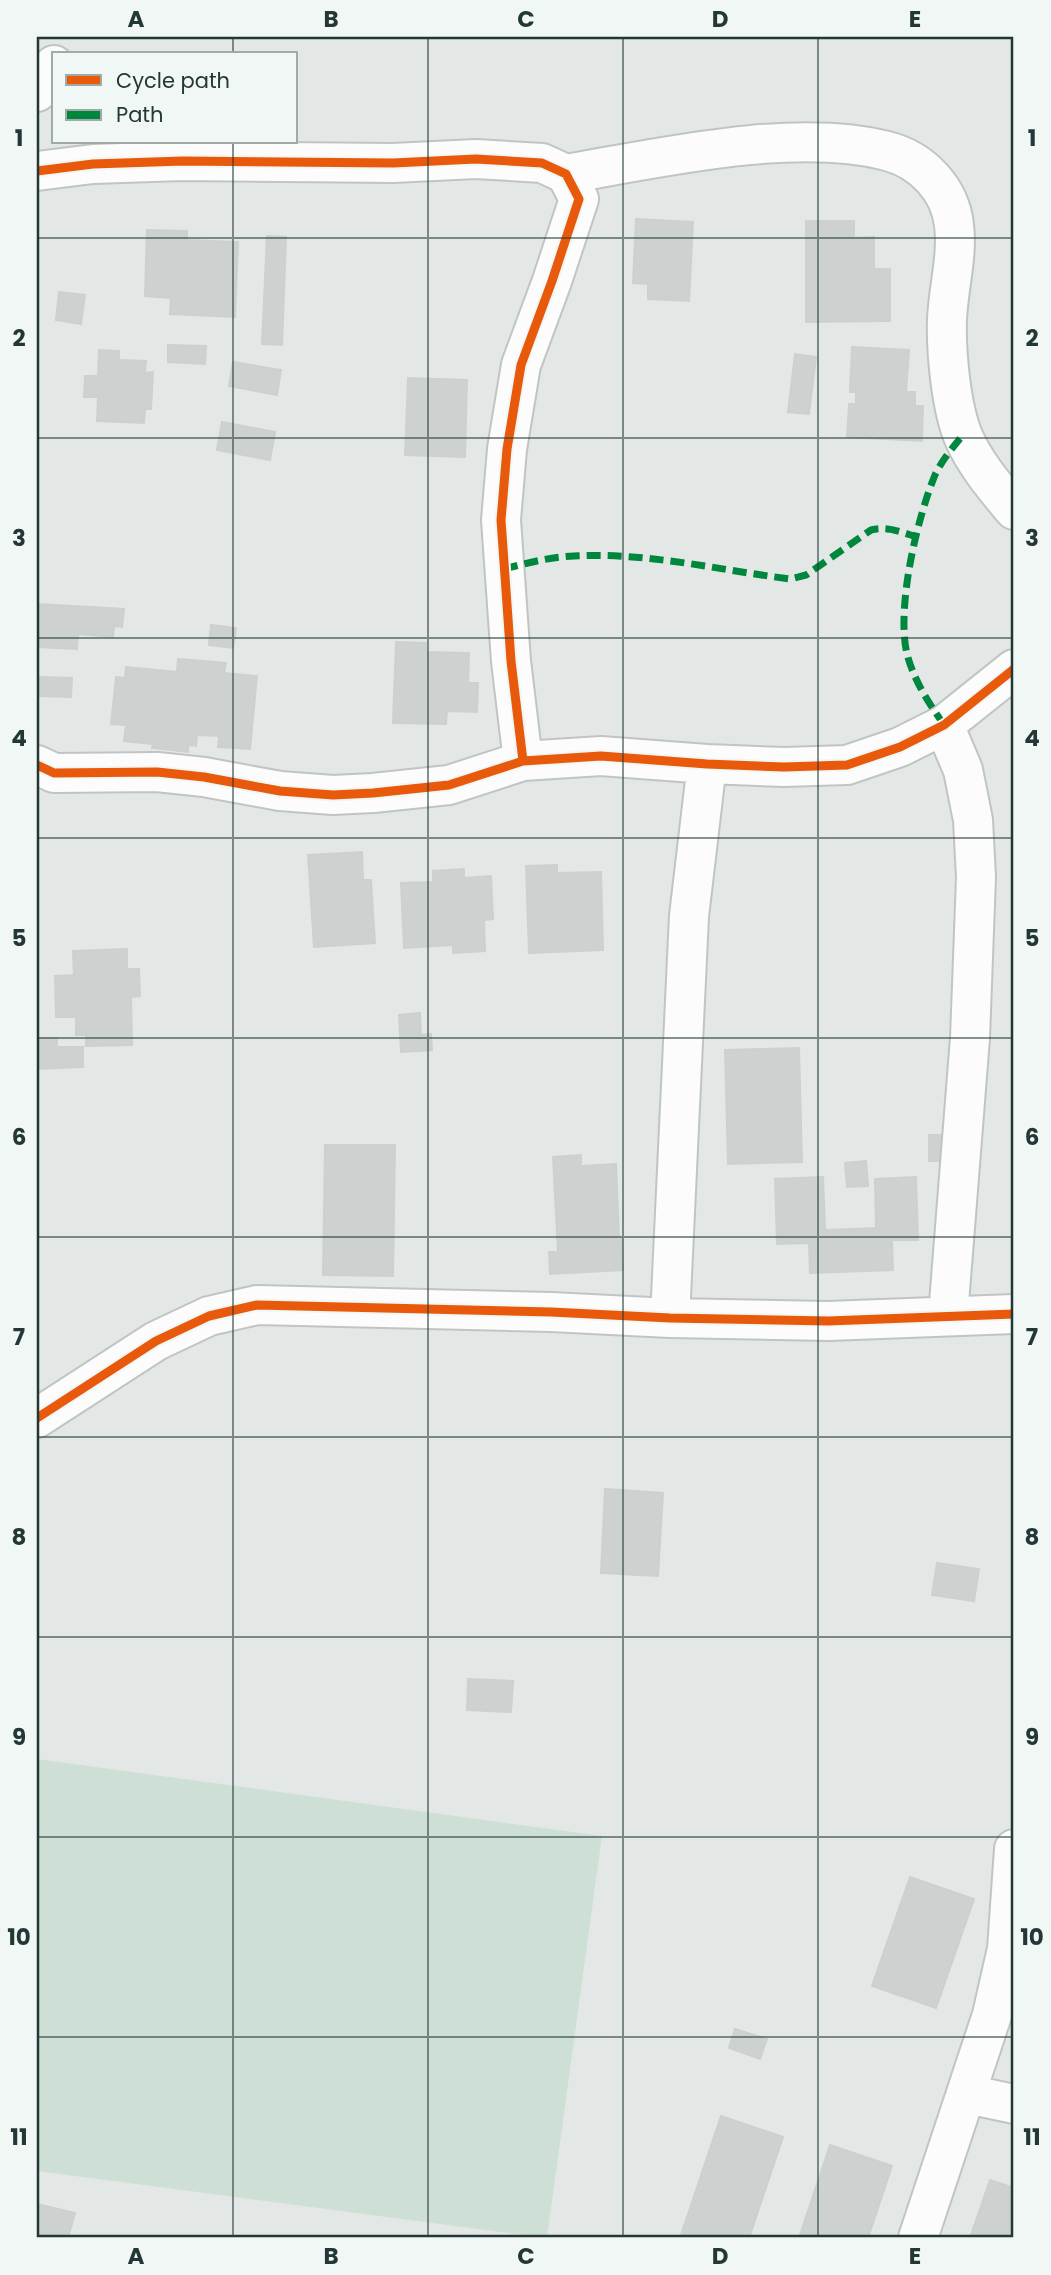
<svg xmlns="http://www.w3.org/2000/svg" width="1051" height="2275" font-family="Poppins,sans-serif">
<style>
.park{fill:#cedfd6}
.building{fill:#cdd1d0;stroke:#ccd0cf;stroke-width:2}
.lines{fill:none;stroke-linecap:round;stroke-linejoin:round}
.minor-casing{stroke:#c0c5c3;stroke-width:42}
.minor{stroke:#fbfcfb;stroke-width:38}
.quiet{stroke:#00873e;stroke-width:7;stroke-dasharray:14 7;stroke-linecap:butt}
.cycleway-casing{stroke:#f1f7f5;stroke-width:13}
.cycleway{stroke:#e8590c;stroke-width:9}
.grid{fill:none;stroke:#233836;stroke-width:2;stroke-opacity:0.55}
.neatline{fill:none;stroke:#233836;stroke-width:2.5}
.grid-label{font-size:23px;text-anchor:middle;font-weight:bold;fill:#233836}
</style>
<rect width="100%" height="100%" fill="#e3e8e6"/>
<path class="park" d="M37,1759l565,77 -55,402 -510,-67z"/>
<path class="building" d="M636,219l57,3 -4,79 -41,-2v-15l-15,-1z
M806,221h48v17l20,-1v32h16v52l-84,1z
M147,230l40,1v9l51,2 -3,75 -65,-3 1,-16 -26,-2z
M267,236l19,1 -4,108 -20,-1z
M59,292l26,3 -4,29 -25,-4z
M168,345l38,1 -1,18 -37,-2z
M852,347l57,3 -3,42h9v14h8l-1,35 -75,-4 2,-33h7v-12h-6z
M99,350l20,1v9l27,1 -1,12 8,-1 -2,37h-6l-1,14 -47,-2 1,-24h-14l1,-21h13z
M795,354l21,3 -7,57 -21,-2z
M233,362l48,8 -4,25 -48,-9z
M408,378l59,2 -2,77 -60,-2z
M222,422l53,10 -5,28 -53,-10z
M38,604l86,5 -2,18 -8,-1 -1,11 -35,-3 -1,15 -40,-2z
M211,625l25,3 -3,20 -24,-3z
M396,642l30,1v9l43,1 -1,30h10l-1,29 -30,-1 -1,13 -53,-1z
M178,659l48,4 -2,10 33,3 -7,73 -32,-2 1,-11 -22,-1 -1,11 -8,-1v7l-36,-4 1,-4 -29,-3 2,-16 -15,-1 5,-47 9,1 1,-11 51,5z
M37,677l35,1 -1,19 -34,-1z
M362,852l1,28h8l4,63 -61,4 -6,-92z
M557,865v8l44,-1 2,78 -74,3 -3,-87z
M464,869v9l27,-2 2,43 -9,1 1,31 -32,2v-8l-49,3 -3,-65 32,-1v-11z
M127,949v20h12l1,27 -9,1 1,48 -46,1v-11h-10v-18h-20l-1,-41 19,-1 -1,-24z
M420,1013l1,22 10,-1 1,16 -31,2 -2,-37z
M37,1038h20v9h26v20l-46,2z
M799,1048l3,114 -74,2 -3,-114z
M929,1135h22l-1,26h-21z
M325,1145h70l-2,131 -70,-1z
M581,1155v11l35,-2 3,74h3l1,32 -73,4 -1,-22h9l-5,-95z
M866,1161l2,25 -21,1 -2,-24z
M823,1177l2,53 51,-2 -1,-49 41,-2 2,63h-26l1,30 -83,3 -1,-30 -32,1 -2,-65z
M605,1489l58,4 -5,83 -57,-3z
M937,1563l42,6 -5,32 -42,-6z
M468,1679l45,2 -2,31 -44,-2z
M910,1877l64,22 -38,109 -64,-22z
M735,2029l32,10 -7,20 -31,-11z
M721,2116l62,21 -34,101h-69z
M830,2145l62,21 -24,72h-69z
M990,2180l24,8v50h-44z
M37,2204l38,9 -7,25h-31z"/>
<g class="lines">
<g class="minor-casing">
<path id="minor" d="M37,92l17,-27
M37,171l56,-7 90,-3 210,2 83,-4 66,4 24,11 13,25 -27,82 -31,84 -14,84 -6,71 10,141 12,100
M566,174c93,-16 229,-47 321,-23 35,9 63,38 67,74 4,31 -6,64 -7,95 -1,33 4,86 16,116 12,28 32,51 51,74
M944,725l19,45 10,50 3,57 -6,161 -22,278
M37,765l17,8 103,-1 47,5 76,14 53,4 40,-2 76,-8 74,-24 78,-5 106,8 77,3 63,-2 53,-18 44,-22 70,-56
M670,1318l19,-402 18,-152
M37,1418l119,-77 53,-25 48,-11 294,7 119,6 158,3 186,-7
M967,2094l47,10
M918,2238l74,-223 15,-66 7,-100"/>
</g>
<use href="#minor" class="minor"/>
<path class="quiet" d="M504,569c23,-6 46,-12 70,-13 72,-4 145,14 216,23l16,-4 65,-45c16,-4 30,2 46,7
M944,725c-15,-22 -30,-44 -37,-71 -11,-47 10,-135 28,-179 7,-15 18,-28 28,-40"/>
<g class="cycleway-casing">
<path id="cycleway" d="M37,171l56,-7 90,-3 210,2 83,-4 66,4 24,11 13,25 -27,82 -31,84 -14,84 -6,71 10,141 12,100
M37,765l17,8 103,-1 47,5 76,14 53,4 40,-2 76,-8 74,-24 78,-5 106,8 77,3 63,-2 53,-18 44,-22 70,-56
M37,1418l119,-77 53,-25 48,-11 294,7 119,6 158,3 186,-7"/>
</g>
<use href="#cycleway" class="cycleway"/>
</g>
<path class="grid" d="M233,37v17M428,37v2201M623,37v2201M818,37v2201M233,142v2096M37,238h977M37,438h977M37,638h977M37,838h977M37,1038h977M37,1237h977M37,1437h977M37,1637h977M37,1837h977M37,2037h977"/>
<rect width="1051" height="2275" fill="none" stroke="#f1f7f5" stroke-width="77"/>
<rect x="52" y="52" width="245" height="91" fill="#f1f7f5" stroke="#9faba9" stroke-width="2"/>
<rect x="66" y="75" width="35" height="10" fill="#e8590c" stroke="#9faba9" stroke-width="2"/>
<text x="116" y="88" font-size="21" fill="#233836">Cycle path</text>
<rect x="66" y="110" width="35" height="10" fill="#00873e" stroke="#9faba9" stroke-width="2"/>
<text x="116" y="122" font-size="21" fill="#233836">Path</text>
<rect x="38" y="38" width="974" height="2198" class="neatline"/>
<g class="grid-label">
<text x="136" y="27">A</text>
<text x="331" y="27">B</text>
<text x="526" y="27">C</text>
<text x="720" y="27">D</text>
<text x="915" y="27">E</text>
<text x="19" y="146">1</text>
<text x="1032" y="146">1</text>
<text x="19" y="346">2</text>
<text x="1032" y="346">2</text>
<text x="19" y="546">3</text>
<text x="1032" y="546">3</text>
<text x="19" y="746">4</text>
<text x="1032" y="746">4</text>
<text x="19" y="946">5</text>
<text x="1032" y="946">5</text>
<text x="19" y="1145">6</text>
<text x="1032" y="1145">6</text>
<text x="19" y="1345">7</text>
<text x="1032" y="1345">7</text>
<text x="19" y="1545">8</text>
<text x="1032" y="1545">8</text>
<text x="19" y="1745">9</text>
<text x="1032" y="1745">9</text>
<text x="19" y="1945">10</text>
<text x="1032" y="1945">10</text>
<text x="19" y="2145">11</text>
<text x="1032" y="2145">11</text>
<text x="136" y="2264">A</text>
<text x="331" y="2264">B</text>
<text x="526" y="2264">C</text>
<text x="720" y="2264">D</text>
<text x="915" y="2264">E</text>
</g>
</svg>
